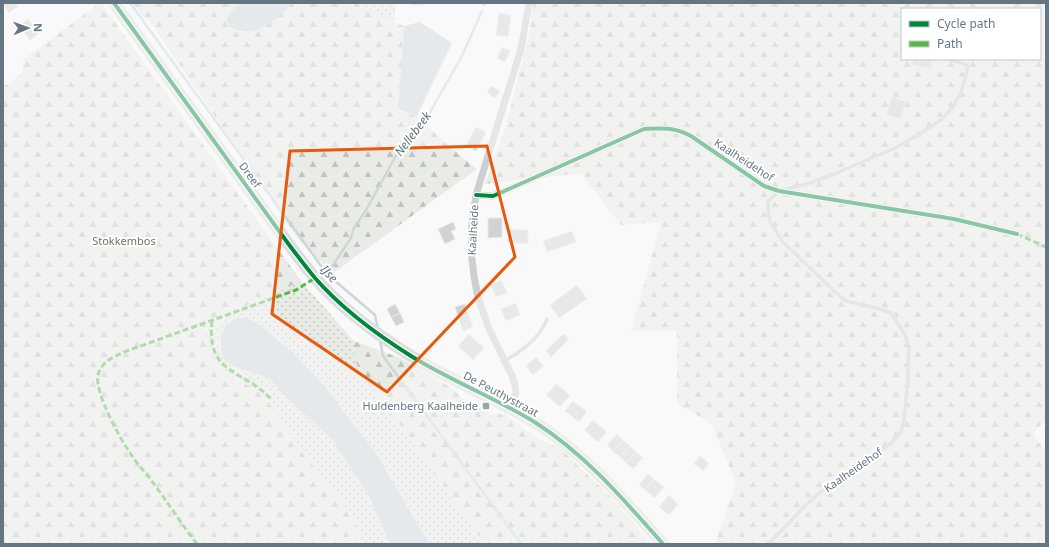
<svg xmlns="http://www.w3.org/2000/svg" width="1049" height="547" font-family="'Noto Sans',sans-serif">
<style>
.grass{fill:url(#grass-dots)}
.forest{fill:url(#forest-firs);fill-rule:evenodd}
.garden{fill:#e8ebe6}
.water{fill:#ced6d9}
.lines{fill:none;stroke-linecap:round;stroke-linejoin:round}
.stream{stroke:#ced6d9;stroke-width:2.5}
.building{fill:#d0d2d3;stroke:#e8e8e8}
.secondary-casing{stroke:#d5d6d7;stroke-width:12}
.lane{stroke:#cecfd0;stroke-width:3.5}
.street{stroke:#cecfd0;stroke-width:7}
.secondary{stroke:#e1e2e2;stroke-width:10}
.quiet{stroke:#58b947;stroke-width:3;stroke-dasharray:6 3;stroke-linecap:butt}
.cycleway-casing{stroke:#fff;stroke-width:6}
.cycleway{stroke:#00873e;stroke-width:4}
.marked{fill:none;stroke:#e8590c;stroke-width:3;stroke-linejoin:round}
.poi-dot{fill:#99a4ac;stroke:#fff;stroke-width:1.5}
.labels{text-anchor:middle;stroke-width:4;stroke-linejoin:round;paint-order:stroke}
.street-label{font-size:11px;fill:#657683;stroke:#fff}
.park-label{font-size:11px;fill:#687a64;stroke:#fff}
.poi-label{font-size:11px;fill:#657683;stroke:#fff;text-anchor:end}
.water-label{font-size:12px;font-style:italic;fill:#60757c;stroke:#fff}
</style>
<defs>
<pattern id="grass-dots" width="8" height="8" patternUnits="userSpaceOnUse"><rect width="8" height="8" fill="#e8ebe6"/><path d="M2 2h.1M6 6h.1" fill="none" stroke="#c0c3c0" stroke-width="1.8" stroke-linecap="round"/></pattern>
<pattern id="forest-firs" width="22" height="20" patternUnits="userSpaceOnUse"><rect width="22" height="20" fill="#e8ebe6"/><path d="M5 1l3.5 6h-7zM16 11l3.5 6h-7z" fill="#c0c3c0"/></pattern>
</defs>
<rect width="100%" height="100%" fill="#f9f9f9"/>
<path class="grass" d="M358,3h38l-2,20 -34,-16z
M301,281l53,60v19l130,184h-55l-53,-91 -55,-71 -28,-30 -35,-28 -25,42 36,12 17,19 47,44 36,55 21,48h-26l-14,-32 -49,-61 -36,-55 -50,-32 -11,-32 35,-23z"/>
<path class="forest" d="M99,3h2l200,278 -62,28 -35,23 11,32 50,32 36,55 49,61 14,32h-361v-457l19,-14 2,-14z
M132,3h108l-11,11 4,15c19,11 47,-12 59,-26h66l2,4 29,14 15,5 -6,83 19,7 32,30 28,23 -144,104 -34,-33 -150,-220 -7,-4z
M533,3h513v242l-9,-2 9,4v172l-13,15 13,18v92h-331l21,-61 -25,-60 -34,-19v-73h-46l30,-109 -40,3 -40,-51 -54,4 -42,6 20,-55 25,-98zM902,9h138v50h-138z
M354,341l44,16 54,31 10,10 31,16h12l33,25 23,10 49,47 42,48h-168l-130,-184z"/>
<path class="garden" d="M979,3h16l26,6h-44z"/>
<path class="water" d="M240,3h52c-10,12 -22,22 -37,28 -10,3 -36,-2 -26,-17 3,-4 8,-8 11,-11z
M420,22l32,21 -35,73 -19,-7 6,-83z
M237,318h11l10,6 35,28 28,30 55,71 53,91h-39l-21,-48 -36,-55 -47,-44 -17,-19 -36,-12 -9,-7 -3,-11v-12l5,-11z"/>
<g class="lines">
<path class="stream" d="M130,3l197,271 48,41 3,15
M484,5l2,-2
M327,274l24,-36 2,-8 13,-20 37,-67 27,-31 32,-56 20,-45
M380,339l3,17 138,188"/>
</g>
<path class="building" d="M3,3h12l3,3 -9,7z
M411,3h13v2h-13z
M499,13l12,2 -3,22 -12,-2z
M28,19l11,14 -9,7 -11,-14z
M502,47l8,4 -5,11 -8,-4z
M913,59h19l-2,10 -18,-4z
M491,86l9,5 -5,7 -8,-6z
M891,97l15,4 -5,18 -15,-4z
M476,127l10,5 -10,19 -10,-6z
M488,218h14v19l-14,1z
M453,222l3,7 -5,2 4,8 -10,5 -7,-15z
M509,229l19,1v14l-20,-2z
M572,231l4,11 -29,10 -4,-11z
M501,280l6,13 -11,4 -5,-12z
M577,285l10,14 -28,19 -9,-13z
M516,303l4,12 -14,6 -5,-12z
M395,304l5,9 -9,4 -4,-8z
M465,304l8,23 -10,4 -8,-24z
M400,313l4,9 -8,4 -5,-9z
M469,334l15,14 -11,12 -15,-14z
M563,334l6,5 -18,18 -5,-6z
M536,357l8,9 -11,9 -7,-9z
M556,384l14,11 -10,12 -14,-12z
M573,401l14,11 -8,10 -14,-11z
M593,420l14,12 -9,10 -14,-12z
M617,434l6,6 -10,11 -6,-6z
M623,440l7,6 -10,11 -7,-6z
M630,446l6,6 -10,11 -6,-6z
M636,452l7,6 -10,11 -7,-6z
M700,456l9,7 -6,8 -9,-7z
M648,474l6,5 -9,11 -6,-5z
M654,479l10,8 -9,11 -10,-8z
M669,495l9,9 -9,11 -10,-8z"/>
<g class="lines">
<g class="secondary-casing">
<path id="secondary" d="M114,3l173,239c9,12 18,24 28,36 27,31 61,56 96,78 40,25 85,42 125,67 50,32 88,77 127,121"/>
</g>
<path class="lane" d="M505,361c18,-11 34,-22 42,-42
M766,544l5,-3 40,-41 22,-18 56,-37 12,-13 3,-11 4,-42 1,-33 -5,-13 -13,-20 -15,-5 -30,-7 -12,-10 -51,-49 -13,-20 -2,-12v-9l11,-10 28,-7 27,-10 61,-26 26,-15 21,-14 11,-12 8,-15 4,-13 3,-14 -21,-6"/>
<path class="street" d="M476,195l17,1 151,-67c19,-1 29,-2 47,7l73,50 15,5 175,28 63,15
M510,408l6,-15 -1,-8 -3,-9 -22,-45 -12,-33 -4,-22 -3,-25 1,-29 4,-27 45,-146 8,-46"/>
<use href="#secondary" class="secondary"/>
<path class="quiet" d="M1017,234l29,13
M212,321c-6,54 31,48 59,78
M197,544c-15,-19 -28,-40 -43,-60 -7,-10 -17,-20 -24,-31 -10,-14 -36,-62 -32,-78 4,-14 14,-17 26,-23l172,-62 19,-12"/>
<g class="cycleway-casing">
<path id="cycleway" d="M114,3l173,239c9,12 18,24 28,36 27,31 61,56 96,78 40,25 85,42 125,67 50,32 88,77 127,121
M476,195l17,1 151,-67c19,-1 29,-2 47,7l73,50 15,5 175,28 63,15"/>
</g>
<use href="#cycleway" class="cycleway"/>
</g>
<path d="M0 0H1049V547H0ZM487,146l28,111 -128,135 -115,-78 18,-163z" fill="#f9f9f9" fill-opacity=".55" fill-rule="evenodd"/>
<path class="marked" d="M487,146l28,111 -128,135 -115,-78 18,-163z"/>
<rect class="poi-dot" x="482" y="402" width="8" height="8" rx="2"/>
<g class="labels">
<g class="street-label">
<text transform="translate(744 160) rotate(33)" y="4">Kaalheidehof</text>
<text transform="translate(250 175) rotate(54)" y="4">Dreef</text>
<text transform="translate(473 230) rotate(-87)" y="4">Kaalheide</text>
<text transform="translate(501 394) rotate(28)" y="4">De Peuthystraat</text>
<text transform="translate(853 470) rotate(-35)" y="4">Kaalheidehof</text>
</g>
<g class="park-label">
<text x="124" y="245">Stokkembos</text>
</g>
<g class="poi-label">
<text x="478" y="410">Huldenberg Kaalheide</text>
</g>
<g class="water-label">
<text transform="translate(413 134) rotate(-53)" y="4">Nellebeek</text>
<text transform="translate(329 274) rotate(47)" y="4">IJse</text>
</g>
</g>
<rect width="1049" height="547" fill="none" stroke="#657683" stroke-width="8"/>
<rect x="901" y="8" width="140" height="52" fill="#ffffff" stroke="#c1c8cd"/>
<rect x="909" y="21" width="20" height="6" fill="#00873e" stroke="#c1c8cd"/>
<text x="937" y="28" font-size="12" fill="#657683">Cycle path</text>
<rect x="909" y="41" width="20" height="6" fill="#58b947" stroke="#c1c8cd"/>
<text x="937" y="48" font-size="12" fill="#657683">Path</text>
<g transform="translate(28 28) rotate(88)" stroke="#ffffff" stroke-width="3" paint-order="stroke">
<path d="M0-3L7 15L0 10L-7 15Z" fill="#657683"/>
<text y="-6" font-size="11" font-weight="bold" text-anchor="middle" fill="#657683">N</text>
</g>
</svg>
